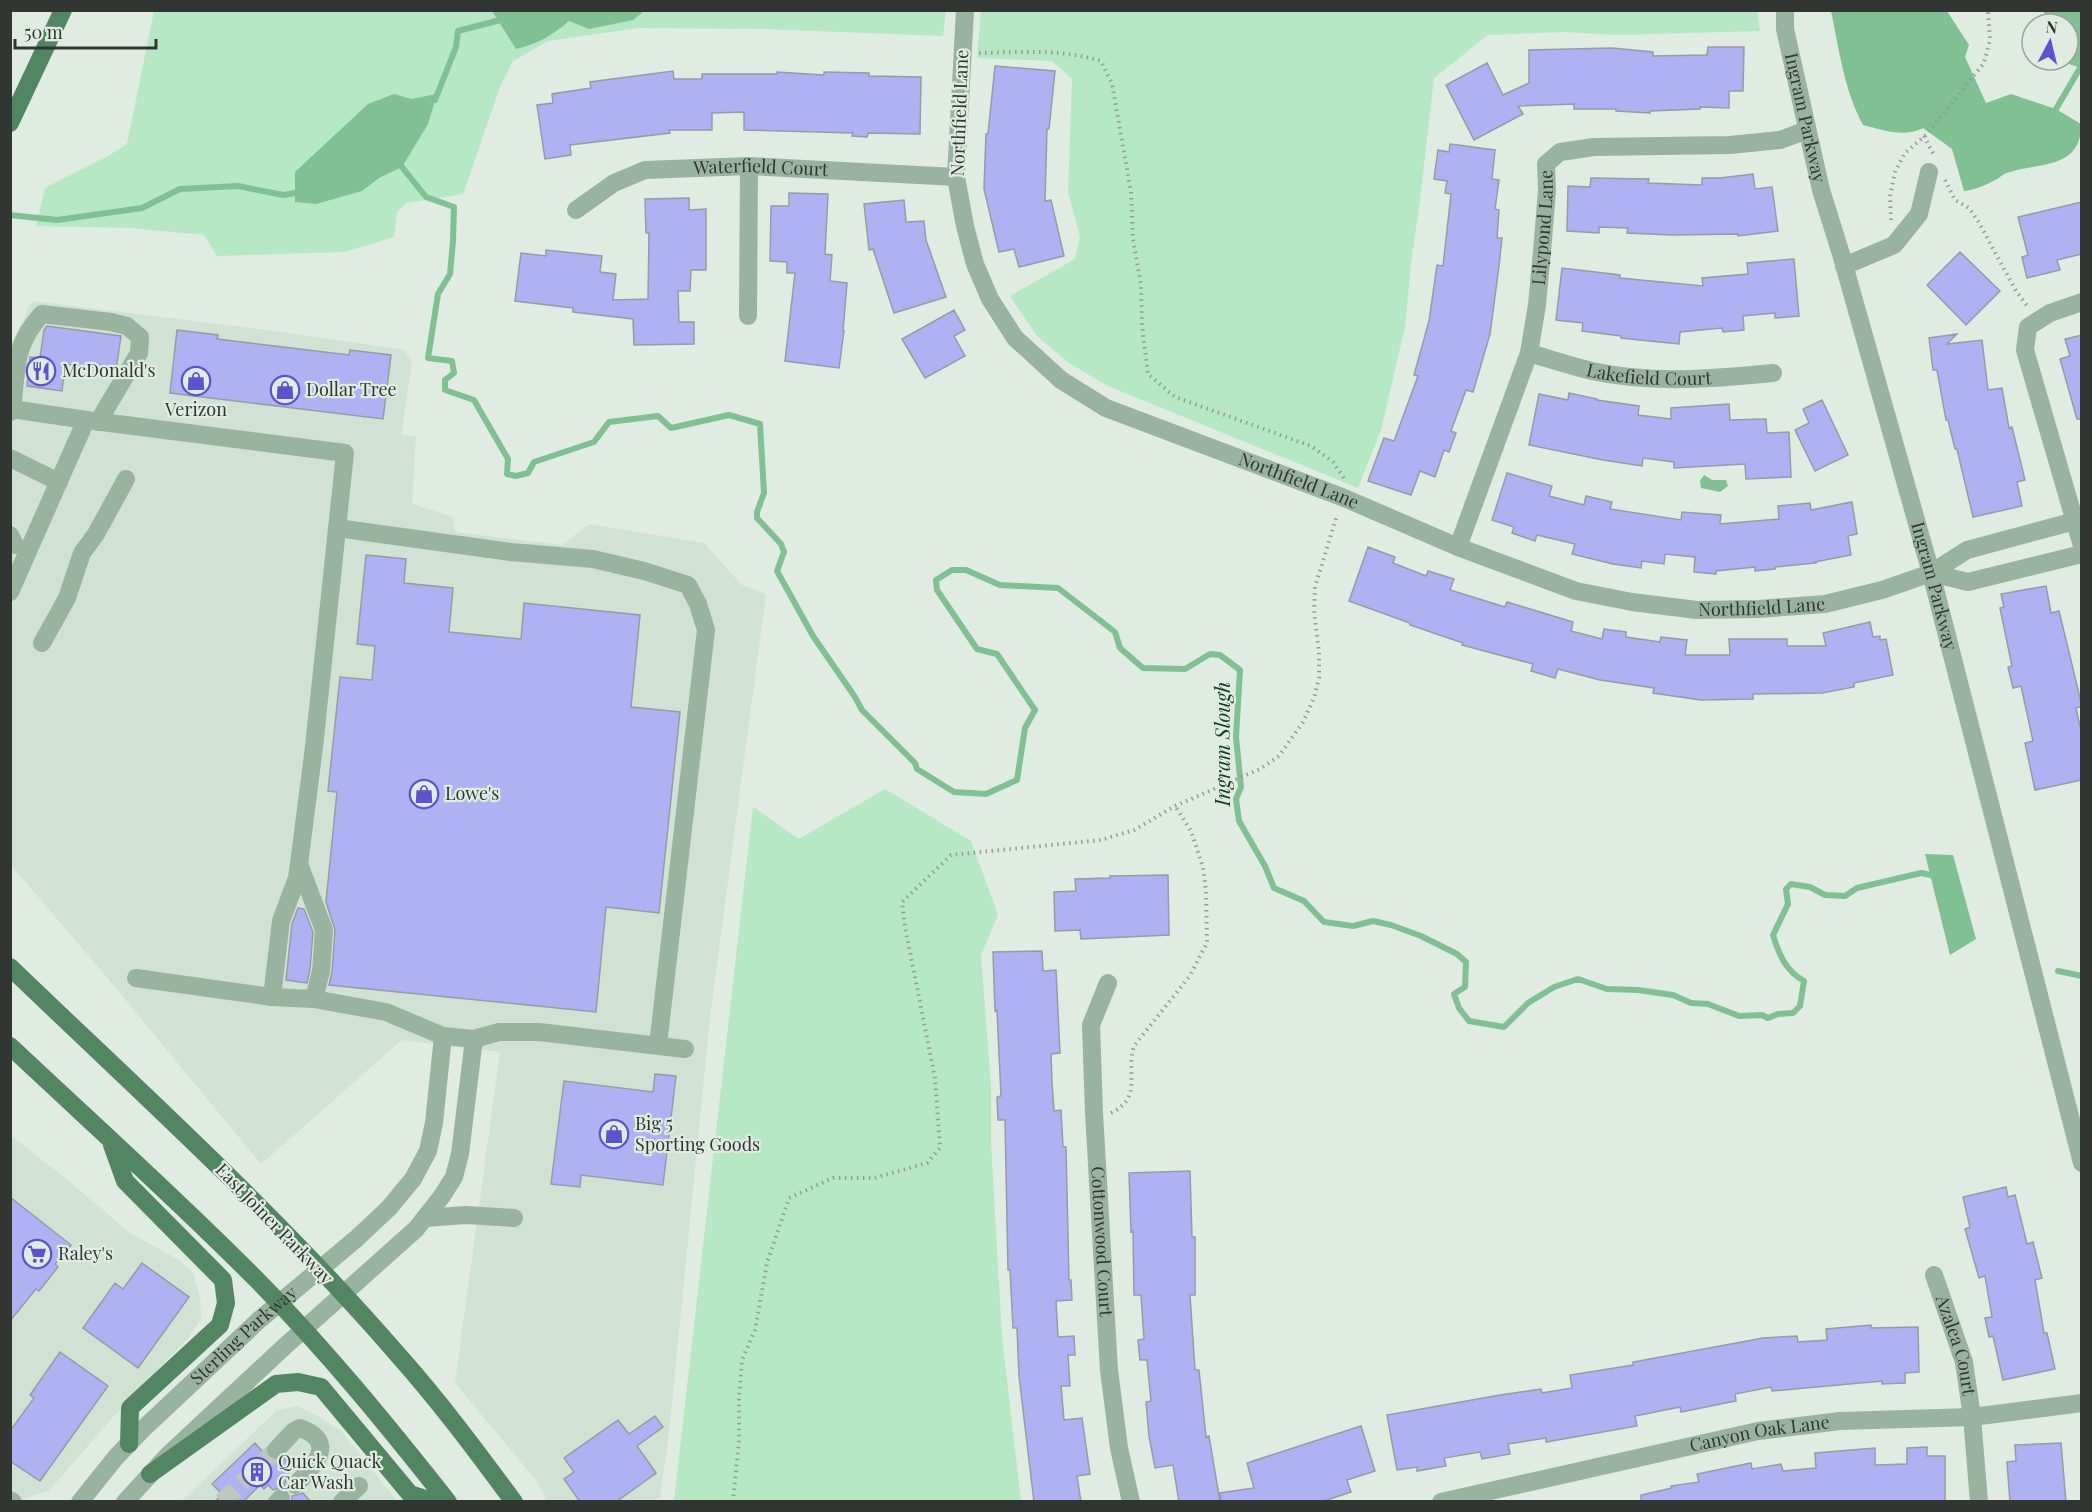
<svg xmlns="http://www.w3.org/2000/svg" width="2092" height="1512" font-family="'Playfair Display',serif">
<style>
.built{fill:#cfe2d4}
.green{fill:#b5e8c3}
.water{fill:#80c093}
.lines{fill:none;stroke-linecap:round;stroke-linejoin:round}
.stream{stroke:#80c093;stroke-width:6}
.building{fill:#aeb1f2;stroke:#999aa6;stroke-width:1.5}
.minor-tunnel{stroke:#bdc7bf;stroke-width:18;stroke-dasharray:18 9;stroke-linecap:butt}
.path{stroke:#949d96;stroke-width:4;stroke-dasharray:1.5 4.5;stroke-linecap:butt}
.minor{stroke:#98b39f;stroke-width:18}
.major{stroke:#528662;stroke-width:18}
.labels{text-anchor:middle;stroke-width:4.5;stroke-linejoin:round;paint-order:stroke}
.street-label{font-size:18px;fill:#313633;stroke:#e0ebe2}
.poi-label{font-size:18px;fill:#313633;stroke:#e0ebe2;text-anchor:start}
.water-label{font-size:20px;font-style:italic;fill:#114124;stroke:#e0ebe2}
</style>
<rect width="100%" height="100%" fill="#e0ebe2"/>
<path class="built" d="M32,301l235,29 138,20 7,14 -11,71 15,1 -4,68 41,13 2,15 107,13 27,-21 115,19 38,42 24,9 -56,423 -41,416 -9,64 -10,5 -103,-1 -11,-21 -81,-97 45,-331 -98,-12 -141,124 -156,-189 -94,-110 -1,-519z
M10,1135l54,42 66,56 49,27 14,13 7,23 1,23 -13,19 -75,79 -64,74 -24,7 -3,4 -12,-1z
M297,1406l19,9 25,16 56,70 -216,1 96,-92z"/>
<path class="green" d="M981,10h776l3,21 -143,4 -52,-3 -77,3 -54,43 -14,122 -9,63 -6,64 -24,103 -23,58 -250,-102 -39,-23 -32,-27 -27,-40 65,-37 5,-22 -12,-45 4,-113 -20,-18 -75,-3z
M154,11h792l-3,25 -178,-7 -126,-1 -91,13 -35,20 -13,26 -37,107 -56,9 -10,9 -3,25 -49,15 -128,4 -13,-21 -73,-7 -95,-2 9,-38 63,-32 19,-12z
M885,789l86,52 27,74 -17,40 10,131v57l11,194 19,164h-347l79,-694 46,32z"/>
<path class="water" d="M492,11h152l-11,9 -44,9 -20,-8c-16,14 -32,23 -53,28z
M1831,11h116l22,34 -4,12 21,46 25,-9 45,15 25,15c1,46 -43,38 -74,49 -5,1 -7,5 -12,7 -9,5 -21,10 -31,11l-12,-42 -29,-21c-19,10 -40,2 -60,-3 -19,-35 -24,-76 -32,-114z
M2044,11h37v57l-24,-8h11v-36h-23z
M394,94l17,5 26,-5 -9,30 -26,43 -23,11 -17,13 -46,13 -21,-2v-30l73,-68z
M1704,475l8,5h14l2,6 -8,6 -19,-4 -1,-7z
M1925,854l28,1 23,84 -26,16z"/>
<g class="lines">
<path class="stream" d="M435,100l21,-53 2,-16 46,-12
M2056,109l24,-41
M398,162l28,35 28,10 -1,34 -3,33 -12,20 -10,64 24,3 2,12 -9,7v10l29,10 34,59 -1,15 9,2 12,-3 6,-11 60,-20 15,-20 49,-6 13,12 58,-13 31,9 4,69 -7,19v6l24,26 3,8 -7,19 36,65 42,61 7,13 53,53 2,6 37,23 32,2 31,-14 8,-52 10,-18 -38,-56 -20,-5 -40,-59 -1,-10 16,-10h14l34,15 58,3 57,44 5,16 23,20 42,1 25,-15 10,1 20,15 -4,67 5,50 -5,12 3,22 26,45 9,22 30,13 20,21 29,4 20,-5 18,4 30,11 36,18 9,8 -1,25 -11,7 5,14 10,13 35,6 24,-24 26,-16 24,-8 29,10 31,1 35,5 18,8 17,1 31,12 23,-1 6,3 10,-4 15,-1 7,-7 4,-25c-18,-10 -25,-26 -31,-46l15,-31 -2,-15 5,-5 19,3 15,8 20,1 12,-8 64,-15 10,2
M10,215l47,5 85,-12 38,-19 58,-3 45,9 19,-3
M2058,971l24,5"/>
</g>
<path class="building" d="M1708,47h36l-1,44h-14v17l-29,-1v2l-50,2v2l-34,-2v-2h-42v-5l-56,2 5,8 -49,26 -28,-55 41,-22 16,32 26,-12v-33l83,-2 41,4v4l54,-1z
M995,66l60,5 -6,58h-2l-2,72 6,-1 13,56 -45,11 -5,-18 -15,3 -15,-63 2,-55h2z
M673,71l1,8h28v-5h75v-2l47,3v-3l45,1v3l52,1 -1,57 -52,-1 -1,4 -15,-1 1,-3 -109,-3v-18l-32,1v17h-43l1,3 -100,12 1,10 -26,4 -8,-54 16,-2 -1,-9 39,-6 -1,-6z
M1450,144l45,6 -3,29 7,1 -4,29 4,1 -2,28h5l-3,28 -9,68 -17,58 -7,-2 -15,41 5,2 -7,19 -5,-2 -9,27 -15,-6 -9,24 -43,-14 16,-43 10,3 24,-65 -4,-1 15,-54 8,-56 6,1 8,-72 -6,-1 2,-12 -13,-2 4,-29 11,2z
M1753,174l2,15 17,-2 6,44 -40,5v-2l-66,1 -45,-2 1,-5 -29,-1v6l-32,-2 1,-45 22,1 1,-9 58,1 -1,4 54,2v-7h18z
M789,193l39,1 -3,60 7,1 -2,26 17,2 -4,48h1l-5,37 -54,-7 10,-88h-8v-11l-17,-1 1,-55h18z
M689,198v12l17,-1v61h-15l-1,21h-12l1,31h15v22l-60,1 -1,-26 -60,-7v-4l-58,-7 6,-48 25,3v-6l56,6 -2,16 16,2 -3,26 35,-1 1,-66h-3l-1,-34z
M904,200l2,22 18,-1 2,19 20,57 -52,16 -21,-64 -4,1 -5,-46z
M2082,202v52l-25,6 3,10 -33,8 -5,-21 6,-2 -10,-38z
M1960,252l40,39 -34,34 -39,-40z
M1794,259l5,57 -24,2v-5l-32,3 1,14 -21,2 -1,-4 -42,4 -1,12 -58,-6v-2l-39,-5 1,-8 -27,-3 6,-52 58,7v3l83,8 -1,-8 46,-4 -1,-11z
M954,310l11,20 -11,6 11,20 -40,22 -23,-39z
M47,326l74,10 -5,34 -51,-6 -3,27 -35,-5 3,-29 10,1 4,-28z
M177,330l41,5 -1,4 132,16 1,-5 41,5 -8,64 -213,-26z
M1957,334l-10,10 35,-4 6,50 14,-2 7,40 3,-1 13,53 -8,2 5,24 -49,11 -16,-68h-2l-7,-29h-2l-9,-50h-4l-4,-32z
M2082,335v84h-5l-17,-60 10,-3 -5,-17z
M1569,393l28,6v1l42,6 -1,9 33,4v-11l58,-4 1,16 36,-1 1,14 22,-1 2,45 -45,2 -1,-15 -71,4v-6l-31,-4 -1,8 -39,-6 -74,-15 10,-51 29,6z
M1822,400l26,55 -33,16 -20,-41 14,-7 -6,-14z
M1507,473l45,13 -3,10 35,9 2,-9 26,6 -2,7 71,11 1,-8 39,3 -1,9 59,-5 -1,-13 32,-3 1,7 41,-8 5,32 -9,2 3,19 -36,7 1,1 -41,4v2l-20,2v-4l-39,4v3l-22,-2 1,-15 -30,-3 -1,10 -22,-3 -1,7 -28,-4 -41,-10 3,-10 -38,-9 -2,6 -23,-8 2,-6 -22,-7z
M1368,547l27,10 -2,6 33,13 2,-5 26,8 -4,11 55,17 2,-5 66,20 -2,9 31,8 2,-10 22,3v5l34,5 1,-5 26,3 -2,15h45l-1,-16h58v7h39l-3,-13 47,-11 3,15 7,-1v4l6,-1 7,36 -39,8v4l-32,6 -69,1v5l-52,1 -48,-7 1,-5 -54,-8 -42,-11 -3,9 -24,-7 2,-7 -71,-19 1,-2 -53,-18v-2l-61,-22z
M366,555l40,4 -2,24 49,5 -4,44 72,7 3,-36 116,12 -9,92 49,5 -21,201 -53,-6 -10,105 -267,-27 3,-13 3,-42 -9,-28 11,-110 -9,-1 12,-114 32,3 3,-34 -18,-2z
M2046,586l5,27 8,-2 23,95 -6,2 6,27v45l-47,10 -10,-47 8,-2 -12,-55 -8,2 -5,-21 4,-1 -12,-58 4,-1 -3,-13z
M1168,875l1,60 -88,4 -1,-9 -25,1 -1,-39 22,-1 -1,-12 35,-1v-2z
M298,908l6,1 9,23 -3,37 -3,14 -21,-3 6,-56z
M1042,951l1,20 13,-1 4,83 -9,1 1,28 2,29 7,-1 2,37h3l3,133h2l1,20 -16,1 2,36 16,-1 1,19h-7l2,31h-9l3,34 18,-2 8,56 -13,2 4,26h-47l-15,-126 -2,-48h-4l-3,-58h-2l-3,-150h-7l-1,-23 4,-1 -4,-86 -2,1 -2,-59z
M655,1074l21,2 -13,109 -82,-10 -1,12 -29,-3 13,-103 89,11z
M1190,1171l2,66h3v58h-5l5,75h4l7,67 3,-1 11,66h-41l-6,-37 -18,3 -6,-32 -3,-34 5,-1 -4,-41h-7l-2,-20 6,-1 -3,-44h-7l-1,-64 -2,1 -2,-59z
M2006,1187l2,10 7,-2 12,49 6,-2 9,36 -7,2 9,53h3l8,36 -52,11 -10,-44 -4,1 -4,-19 7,-1 -7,-41 -6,2 -14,-49 5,-2 -7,-30z
M10,1197l61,48 -16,19 3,3 -19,24 -3,-2 -26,32z
M142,1263l47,34 -51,71 -55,-40 32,-45 8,6z
M1871,1325v3l47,-1 1,45 -14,1v10l-23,1v-3l-110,10 -1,-4 -36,7 1,7 -55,11 -1,-5 -45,9 2,10 -91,16v-4l-38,6 2,10 -28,5 -2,-7 -36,6 2,8 -29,5v-4l-20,3 -10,-55 113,-20 41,-6 1,4 30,-5 -2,-13 63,-10v-3l130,-24 34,-2 1,6 29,-2 -1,-11z
M60,1352l48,34 -68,95 -30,-20v-30l24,-33 -4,-3z
M655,1416l8,11 -26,19 19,27 -40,29h-36l-16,-23 10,-7 -10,-14 54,-38 11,14z
M1361,1426l14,45 -28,9 4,12 -30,10h-100l-1,-9 34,-5 -7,-25z
M255,1443l14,16 10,2 5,-3 10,10 -8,8 1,1 -3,10 -11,3 -5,-5 -4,4 -4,-4 -17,17h-28l7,-8 -10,-10z
M2061,1443l5,59h-56l-3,-40 9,-1 -1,-16z
M1927,1447v9h18v46h-304v-7l31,-7 -1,-2 28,-4 -2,-8 54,-11 1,6 29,-5 2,7 33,-3 -1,-15 60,-5v17l32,-1v-16z
M303,1493l8,9h-19v-6z"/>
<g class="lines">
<path class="minor-tunnel" d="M222,1502l54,-52"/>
<path class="path" d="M979,53c42,-1 83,-4 122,8l11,23 19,108 2,47 8,46 1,41 6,48 27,23 136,49 22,16 11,16
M1924,136l11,21
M1945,180l10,20 14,8 9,13 38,70 12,16
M1891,220l-1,-24 5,-24 10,-19 22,-19 57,-71 6,-23 -2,-30
M1111,1113c33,-16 14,-41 23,-67l55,-69 18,-34 -1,-52 -3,-24 -12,-36 -16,-25
M733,1502l6,-61v-44l3,-37 13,-30 12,-67 22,-65 44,-20h41l53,-15 13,-15 -5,-70 -30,-151 -3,-25 49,-47 150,-15 33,-10 41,-24 85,-37 19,-13 24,-34 11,-24 5,-20v-25l-5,-43 1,-23 22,-72"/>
<g class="minor">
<path id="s1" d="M965,10l-9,167 9,49 10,38 15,35 25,39 46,42 45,28 236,89 116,50 118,44 56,11 65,8 61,-1 67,-5 57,-14 49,-17"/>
<path id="s2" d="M1785,10v19l36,161 20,64 90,319 151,590"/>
<path id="s3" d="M576,210l38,-27 31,-13 104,-4 207,11"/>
<path d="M1844,266l50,-21 25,-31 10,-42"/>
<path d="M2082,302l-32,11 -22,14 -3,23 57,196"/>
<path d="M748,316l1,-150"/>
<path id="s4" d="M1529,353c21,6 41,13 63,18 59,13 121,8 181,2"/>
<path d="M12,409c5,-39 1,-64 30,-95l69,8 16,4 13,11 -1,16 -41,69"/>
<path d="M10,412l2,-3 74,11 259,33 -31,294 -15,117 -2,14 -16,43 -9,76"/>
<path d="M10,458l49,24"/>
<path d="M2075,521l-108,29 -36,23 37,9 114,-28"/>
<path d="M337,528l174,24 82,7 51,12 44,14 10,19 8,26 -48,415"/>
<path d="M10,535l5,10 -5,-1"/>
<path id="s5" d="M1458,547l71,-194 8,-48 6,-65 4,-50 -1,-26 14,-12 34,-5 136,-2 50,-5 27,-10"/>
<path d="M10,592l76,-172"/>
<path d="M42,643l25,-45 15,-45 14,-19 30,-55"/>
<path d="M299,864l25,66 -3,41 -7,28"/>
<path d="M136,978l136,19 42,2 72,13 57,24 31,3 25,-7h40l146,17"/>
<path id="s6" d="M1108,983l-17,42 3,88 15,257 10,78 12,54"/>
<path d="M425,1218l41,-3 48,3"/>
<path id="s7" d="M1934,1275l30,87 8,55 7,85"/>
<path d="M276,1450l18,-19 6,-3c39,14 13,40 -5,57"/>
<path d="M10,1500l3,2"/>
<path id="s8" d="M80,1502l36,-45 27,-28 116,-109 97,-81 33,-31 24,-29 15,-28 6,-28 9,-87"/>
<path d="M125,1502l42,-46 117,-109 132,-118 26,-33 12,-19 6,-23 14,-115"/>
<path d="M277,1502l4,-4"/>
<path d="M342,1502l17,-16"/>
<path id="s9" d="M1441,1502l317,-71 82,-10 132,-4 110,-14"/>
</g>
<path class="major" d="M10,123l53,-113
M10,967c132,127 269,250 389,389 41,46 78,96 115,146
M10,1046c83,78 168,154 248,235 68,69 130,145 190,221
M112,1145l13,36 98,99 3,23 -6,22 -90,83 -1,36
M150,1474l126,-90 22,-2 23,5 89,107 25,8"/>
</g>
<defs>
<g id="restaurant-ring" transform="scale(1.5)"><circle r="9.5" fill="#e0ebe2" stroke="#5e53cc" stroke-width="1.5"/><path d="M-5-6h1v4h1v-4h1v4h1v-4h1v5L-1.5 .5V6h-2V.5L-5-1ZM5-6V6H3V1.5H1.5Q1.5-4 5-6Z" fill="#5e53cc"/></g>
<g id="shop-ring" transform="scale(1.5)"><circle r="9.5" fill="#e0ebe2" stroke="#5e53cc" stroke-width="1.5"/><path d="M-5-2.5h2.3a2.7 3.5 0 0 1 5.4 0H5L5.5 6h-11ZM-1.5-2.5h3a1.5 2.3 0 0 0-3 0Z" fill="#5e53cc"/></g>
<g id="supermarket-ring" transform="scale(1.5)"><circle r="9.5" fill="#e0ebe2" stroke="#5e53cc" stroke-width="1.5"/><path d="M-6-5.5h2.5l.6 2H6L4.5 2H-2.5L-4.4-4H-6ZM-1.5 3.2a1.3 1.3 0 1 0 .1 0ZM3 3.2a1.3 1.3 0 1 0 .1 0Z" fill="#5e53cc"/></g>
<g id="building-ring" transform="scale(1.5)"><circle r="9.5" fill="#e0ebe2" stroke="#5e53cc" stroke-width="1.5"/><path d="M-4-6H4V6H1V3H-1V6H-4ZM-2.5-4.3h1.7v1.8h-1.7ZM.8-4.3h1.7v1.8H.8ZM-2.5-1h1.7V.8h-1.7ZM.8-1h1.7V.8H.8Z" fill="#5e53cc"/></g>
</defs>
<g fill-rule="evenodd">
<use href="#restaurant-ring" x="41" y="371"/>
<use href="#shop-ring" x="196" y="381"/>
<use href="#shop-ring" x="285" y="390"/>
<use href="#shop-ring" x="424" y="794"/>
<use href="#shop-ring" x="614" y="1134"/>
<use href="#supermarket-ring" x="37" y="1254"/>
<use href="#building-ring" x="257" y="1472"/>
</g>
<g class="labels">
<g class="street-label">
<text transform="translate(960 113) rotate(-88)" y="6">Northfield Lane</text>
<text dy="6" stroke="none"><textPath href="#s2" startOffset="110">Ingram Parkway</textPath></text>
<text dy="6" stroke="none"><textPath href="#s3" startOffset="196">Waterfield Court</textPath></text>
<text dy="6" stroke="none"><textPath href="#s5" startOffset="333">Lilypond Lane</textPath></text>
<text dy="6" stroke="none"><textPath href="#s4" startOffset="123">Lakefield Court</textPath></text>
<text dy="6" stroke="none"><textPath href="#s1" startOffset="662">Northfield Lane</textPath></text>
<text dy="6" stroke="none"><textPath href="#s2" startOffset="596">Ingram Parkway</textPath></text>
<text dy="6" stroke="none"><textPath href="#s1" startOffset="1148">Northfield Lane</textPath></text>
<text transform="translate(274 1224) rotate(46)" y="6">East Joiner Parkway</text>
<text dy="6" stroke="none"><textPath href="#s6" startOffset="262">Cottonwood Court</textPath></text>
<text dy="6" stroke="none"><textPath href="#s8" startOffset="234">Sterling Parkway</textPath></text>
<text dy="6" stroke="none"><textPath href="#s7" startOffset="74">Azalea Court</textPath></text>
<text dy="6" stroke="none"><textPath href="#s9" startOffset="326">Canyon Oak Lane</textPath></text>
</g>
<g class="poi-label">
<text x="62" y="377">McDonald's</text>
<text x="306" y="396">Dollar Tree</text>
<text x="196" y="416" text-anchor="middle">Verizon</text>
<text x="445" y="800">Lowe's</text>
<text x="635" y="1130">Big 5<tspan x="635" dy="21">Sporting Goods</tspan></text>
<text x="58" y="1260">Raley's</text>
<text x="278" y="1468">Quick Quack<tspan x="278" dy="21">Car Wash</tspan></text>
</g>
<g class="water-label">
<text transform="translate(1223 744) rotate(-90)" y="7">Ingram Slough</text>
</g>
</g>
<rect width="2092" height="1512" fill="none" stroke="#313633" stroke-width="24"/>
<g transform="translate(2050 42) rotate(7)"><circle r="28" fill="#e0ebe2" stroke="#9aa39c" stroke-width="1.5"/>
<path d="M0-4.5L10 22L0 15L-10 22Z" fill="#5e53cc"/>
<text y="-9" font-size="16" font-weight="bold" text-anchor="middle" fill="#313633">N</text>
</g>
<path d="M15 39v9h141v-9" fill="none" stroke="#313633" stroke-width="3"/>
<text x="24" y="39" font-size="18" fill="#313633" stroke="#e0ebe2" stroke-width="4.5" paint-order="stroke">50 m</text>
</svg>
